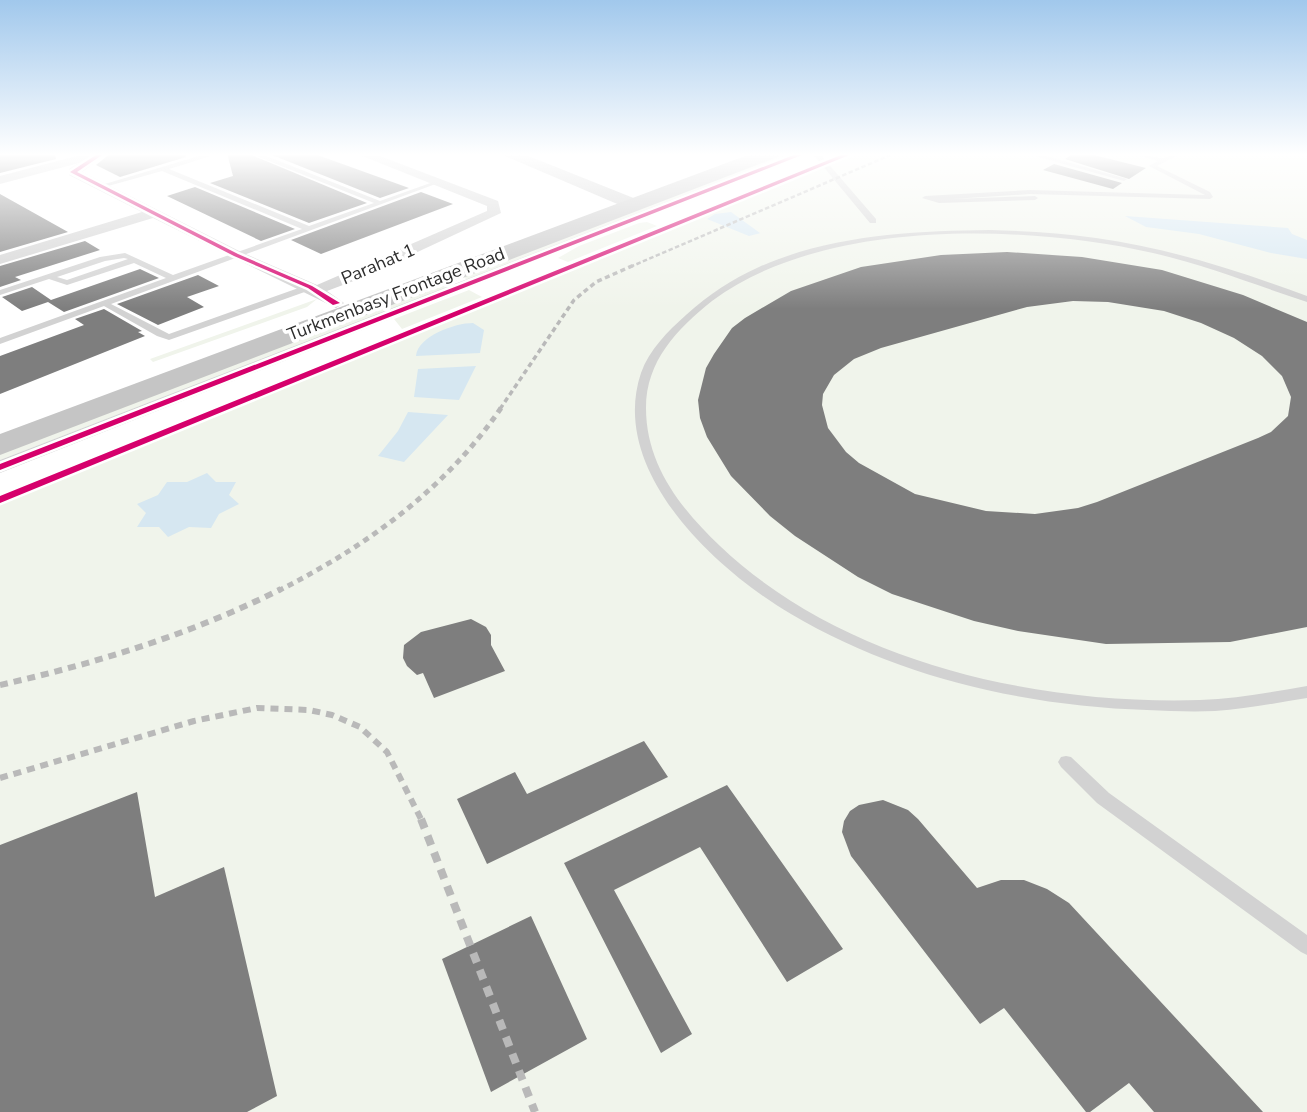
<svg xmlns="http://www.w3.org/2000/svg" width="1307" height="1112" font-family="'Nunito Sans',sans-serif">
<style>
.green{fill:#f0f4eb}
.water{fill:#d6e7f1}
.building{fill:#7e7e7e;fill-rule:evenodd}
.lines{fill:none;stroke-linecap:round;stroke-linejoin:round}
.lane{fill:#d2d2d2;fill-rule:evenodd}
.street{fill:#d2d2d2;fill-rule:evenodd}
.secondary{fill:#cbcbcb;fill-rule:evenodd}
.primary{fill:#c5c5c5;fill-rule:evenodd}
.rail-far4{stroke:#b9b9b9;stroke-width:2.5;stroke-dasharray:4.5 2.5;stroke-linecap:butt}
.rail-far3{stroke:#b9b9b9;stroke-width:3.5;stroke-dasharray:5 3.5;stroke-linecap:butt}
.rail-far2{stroke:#b9b9b9;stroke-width:5;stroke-dasharray:6 5;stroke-linecap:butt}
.rail-far1{stroke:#b9b9b9;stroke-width:6;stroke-dasharray:8 6;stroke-linecap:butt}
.rail{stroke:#b9b9b9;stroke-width:8;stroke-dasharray:10 8;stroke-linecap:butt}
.cycleway-casing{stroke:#fff;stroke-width:5}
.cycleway{fill:#d6006c;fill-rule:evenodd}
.labels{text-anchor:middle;stroke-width:7;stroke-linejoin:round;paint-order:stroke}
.far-street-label{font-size:18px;fill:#2d2d2d;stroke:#fff}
</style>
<rect width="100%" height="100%" fill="#fff"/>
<path class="green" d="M785,153h9l-326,127 -5,-3z
M848,153h459v959h-1307v-614z
M647,222l10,4 -89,36 -10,-4 21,-12 60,-23z
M452,281l5,3 -457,176v-6z
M469,290l13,7 -80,32 -8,-10z
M317,299l-10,8 -154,55 -3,-3z"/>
<path class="water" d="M731,212l29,21h1l-12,3 -42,-17 8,-5z
M1125,216l163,12 4,6 15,6v19l-36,-6 -72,-19 -53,-7z
M473,323l11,7 -4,23 -64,3c2,-20 39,-33 57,-33z
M476,366l-17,34 -45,-3 4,-28z
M408,412l40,3 -44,47 -26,-6 20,-25z
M207,473l9,9h20l-7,13 10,9 -20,10 -8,14 -22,-1 -21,10 -9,-10h-22l9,-14 -9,-9 21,-9 9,-13h20z"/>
<path class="building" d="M0,153h55l1,6 -56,14z
M111,153h74l1,4 -66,20 -24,-12z
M227,153h20l120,50 -58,20 -99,-40 23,-7z
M267,153h45l97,35 -29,10z
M1074,153h12l60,15 -17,11 -64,-20z
M1054,164l68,19 -9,6 -70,-19z
M195,187l100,42 -34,12 -94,-45z
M421,192l32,12 -132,50 -30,-14z
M0,194l68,38 -68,20z
M85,241l15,9 -85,27 6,3 -21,7v-21z
M1007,252l75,5 80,13 81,25 64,27v305l-77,15 -124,2 -88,-13 -44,-10 -82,-27 -34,-17 -63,-41 -25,-20 -39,-40 -24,-39 -7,-19 -2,-18 8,-32 8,-14 18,-26 13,-10 46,-27 70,-24 80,-12zM1073,301l35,1 56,9 37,12 33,15 28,18 20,20 9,21 -3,19 -17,16 -13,6 -161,64 -19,6 -43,6 -49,-3 -71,-17 -56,-31 -13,-11 -18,-24 -6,-23 1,-11 11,-19 20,-16 27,-11 146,-41z
M140,269l19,9 -95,34 -16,-10 -26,9 -20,-14 30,-10 19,13z
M198,275l21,11 -32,11 17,10 -46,18 -41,-21z
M104,309l38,22 -4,1 7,4 -145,58v-38l84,-31 -9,-6z
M471,619l15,8 5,8v10l14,26 -71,27 -11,-25 -6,2 -10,-9 -4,-8 1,-13 17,-13z
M644,741l24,36 -181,87 -30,-65 58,-27 12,22z
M727,785l116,164 -56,33 -87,-135 -86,43 78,144 -31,19 -97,-190z
M137,792l18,105 69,-30 53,229 -30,16h-247v-267z
M883,800l25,10 10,9 59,69 24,-8h23l23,9 22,14 194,209h-109l-25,-29 -39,29h-4l-82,-104 -24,16 -129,-168 -9,-24 2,-11 6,-10 9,-6z
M531,916l56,123 -96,53 -49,-133z"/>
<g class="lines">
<path class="lane" d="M209,153h12l-52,16 140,57 65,-23 -125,-50h10l121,48 56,-20 5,1 -330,122 58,30 138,-49h6v4l-144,51 -12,-4 -53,-30 -104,38v-6l166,-60 -32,-15 -67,22 -18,-6 -49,16v-5l100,-33 25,-4 48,22 129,-46 -140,-58 -61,17 -3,-2zM124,258l4,1 -61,21 -10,-3 48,-16z
M812,153h7l57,66v4h-6z
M1024,153h12l91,26 -3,2z
M1131,153c9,0 27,6 32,5 7,-1 11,-5 19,-5l-25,13 53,26 3,5 -3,2 -180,-5 -78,5 83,-3 3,2 -3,2 -96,3 -17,-5 3,-2 105,-6 175,5 -56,-29 9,-5z
M990,230c35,1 71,3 106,8 73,10 143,33 211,58v6c-52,-17 -101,-37 -154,-49 -130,-29 -330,-35 -441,48 -35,28 -66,60 -66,107 0,57 35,101 74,138 122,116 315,159 480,154 36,-1 72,-8 107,-14v12c-31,5 -61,11 -92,13 -23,1 -46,0 -68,-1 -123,-4 -250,-33 -356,-96 -75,-44 -183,-143 -150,-241 8,-23 27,-42 45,-58 22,-20 46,-36 73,-48 72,-32 153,-36 231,-37z
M1066,756l5,1 38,36 198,142v20l-6,-3 -204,-149 -36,-36 -3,-5 3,-5z"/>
<path class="street" d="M88,153h20l-26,19 159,80 76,33 170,-74v-5l-132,-53h17l126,48 3,12 -137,64 -37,14 17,12 -8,5 -183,-90 -153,46v-9l142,-43 -73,-37v-6l10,-6 -79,21v-8z
M793,153h17l-810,320v-13z"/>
<path class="secondary" d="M498,153h23l120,48 3,4 -9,5 -6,-1z"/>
<path class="primary" d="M753,153h27l-2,4 -778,298v-21z"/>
<path class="rail-far4" d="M630,267l265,-114"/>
<path class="rail-far3" d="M500,409l74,-109 22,-18 38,-17"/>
<path class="rail-far2" d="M278,591c87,-44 167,-101 223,-183"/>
<path class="rail-far1" d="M0,685c97,-22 192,-51 281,-96
M0,778l194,-57 63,-13 52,2 23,5 28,12 27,25 35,69"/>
<path class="rail" d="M421,819l114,293"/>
<g class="cycleway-casing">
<path id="cycleway" d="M99,153h6l-28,19 161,82 74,32 28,17 -7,2 -25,-17 -74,-32 -164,-84z
M799,153h8l-807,317v-6z
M846,153h8l-854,350v-7z"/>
</g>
<use href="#cycleway" class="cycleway"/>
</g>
<linearGradient id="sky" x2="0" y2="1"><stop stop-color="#a1c8ec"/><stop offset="0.5" stop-color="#fff"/><stop offset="1" stop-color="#fff" stop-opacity="0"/></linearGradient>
<rect width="1307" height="309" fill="url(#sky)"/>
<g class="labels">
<g class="far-street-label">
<text transform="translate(378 264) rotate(-23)" y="6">Parahat 1</text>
<text transform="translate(396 294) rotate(-21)" y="6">Turkmenbasy Frontage Road</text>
</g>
</g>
</svg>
